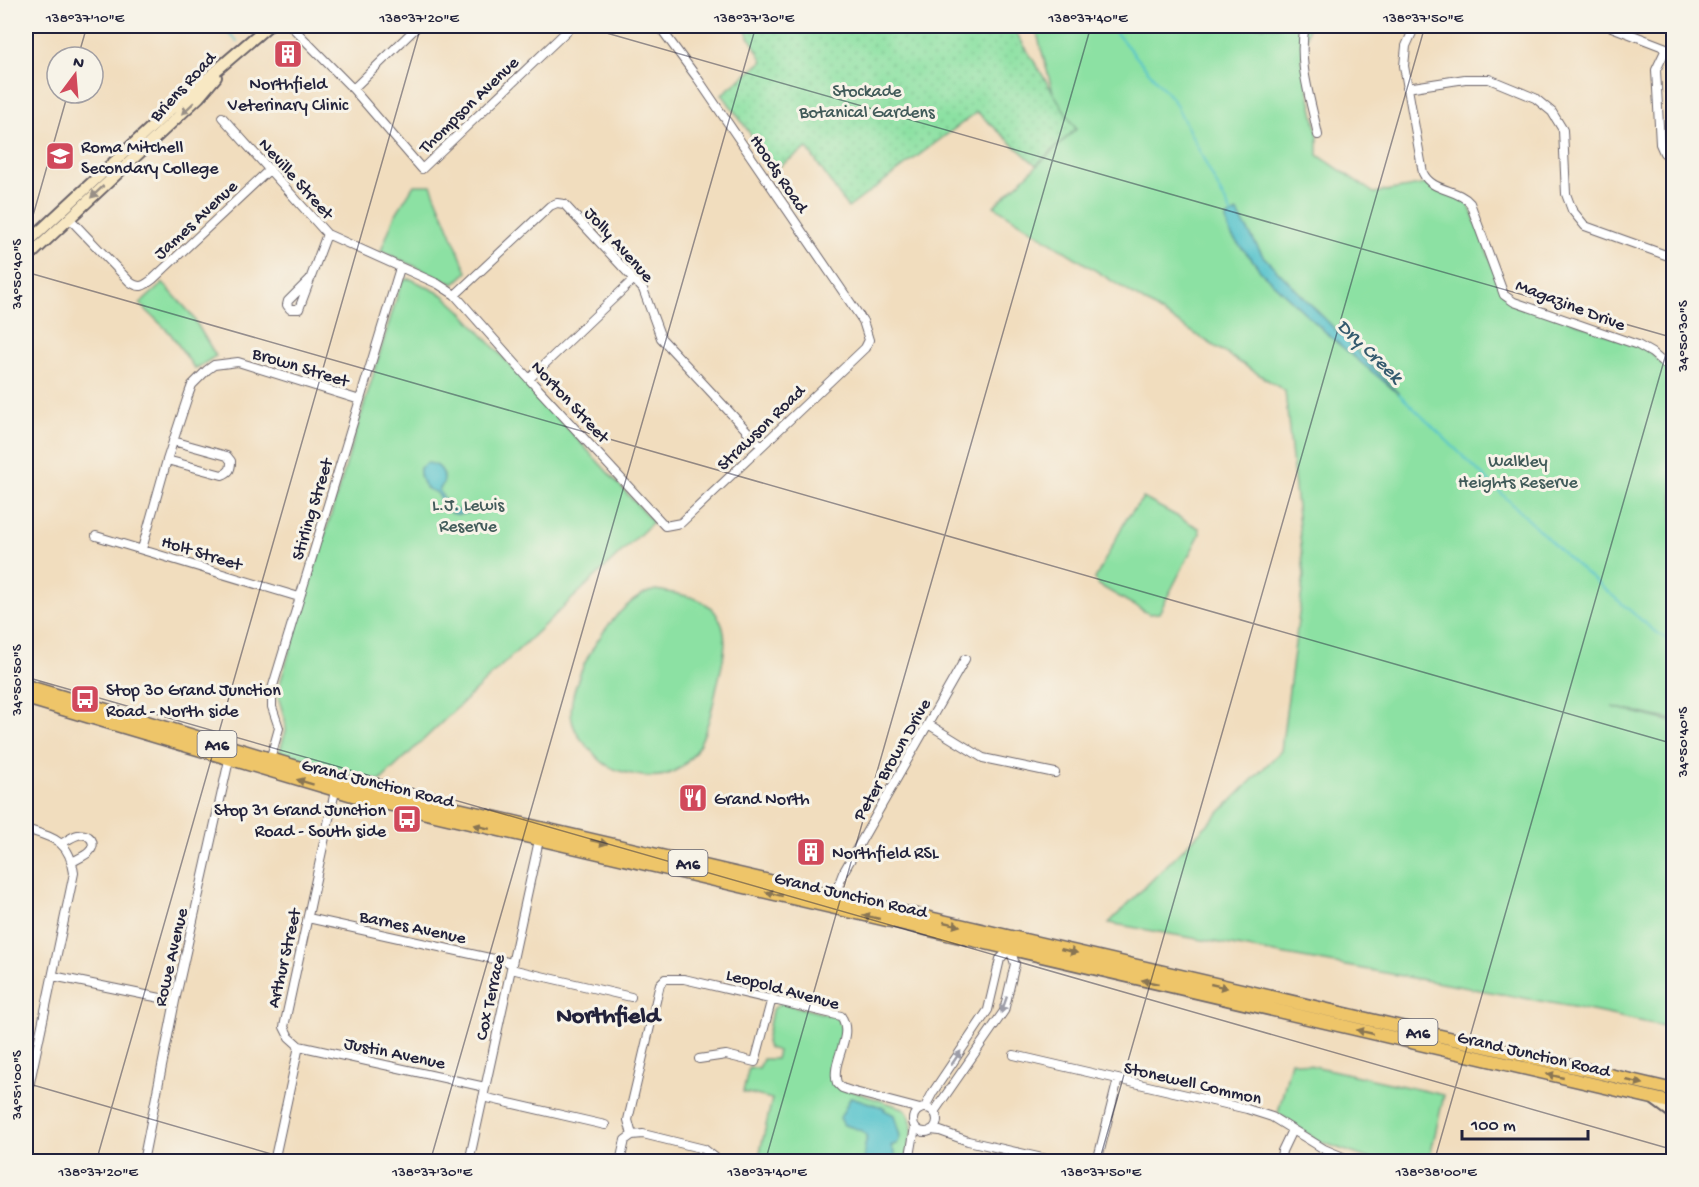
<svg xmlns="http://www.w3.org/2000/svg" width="1699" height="1187" font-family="'Gochi Hand',sans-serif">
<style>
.green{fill:#8ce1a3;stroke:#57826f;stroke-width:1.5}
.garden{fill:url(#garden-dots);stroke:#57826f;stroke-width:1.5}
.water{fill:#55c3cc;stroke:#3c7284;stroke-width:1.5}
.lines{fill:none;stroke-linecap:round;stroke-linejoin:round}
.stream{stroke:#55c3cc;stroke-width:2}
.minor-casing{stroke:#6a6369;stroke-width:10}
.secondary-casing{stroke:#6a6369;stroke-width:14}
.trunk-casing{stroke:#6a6369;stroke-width:15}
.minor{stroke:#fff;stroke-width:8}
.secondary{stroke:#f8e8c3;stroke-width:10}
.trunk{stroke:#eec569;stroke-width:12}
.oneway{fill:#988f86}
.oneway2{fill:#887452}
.oneway3{fill:#9c9ca7}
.ticks{fill:none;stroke:#22223b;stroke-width:1.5;stroke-opacity:0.45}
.labels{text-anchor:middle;stroke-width:6;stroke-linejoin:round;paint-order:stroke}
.shield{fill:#f7f3e8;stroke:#62616f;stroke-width:1.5}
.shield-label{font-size:16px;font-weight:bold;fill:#22223b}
.poi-label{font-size:18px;fill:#22223b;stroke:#f7f3e8;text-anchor:start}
.street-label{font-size:18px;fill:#22223b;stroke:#f7f3e8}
.park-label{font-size:18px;fill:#425b5a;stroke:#f7f3e8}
.water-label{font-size:20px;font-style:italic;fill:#345a6e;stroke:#f7f3e8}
.district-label{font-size:24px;font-weight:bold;fill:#22223b;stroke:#f7f3e8}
.neatline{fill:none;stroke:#22223b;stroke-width:2}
.ticks-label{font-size:15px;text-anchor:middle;fill:#22223b}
</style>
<defs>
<pattern id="garden-dots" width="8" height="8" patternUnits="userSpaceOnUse" patternTransform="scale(1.5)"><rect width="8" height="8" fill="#8ce1a3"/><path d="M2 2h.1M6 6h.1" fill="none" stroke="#78c18d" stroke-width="1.8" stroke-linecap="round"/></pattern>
</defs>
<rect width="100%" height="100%" fill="#f7f3e8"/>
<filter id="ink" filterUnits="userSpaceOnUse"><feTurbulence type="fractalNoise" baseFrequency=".0167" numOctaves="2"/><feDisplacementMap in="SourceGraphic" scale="12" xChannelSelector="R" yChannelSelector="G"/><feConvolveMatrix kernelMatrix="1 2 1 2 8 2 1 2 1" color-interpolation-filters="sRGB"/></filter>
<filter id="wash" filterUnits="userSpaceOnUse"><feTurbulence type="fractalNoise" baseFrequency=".008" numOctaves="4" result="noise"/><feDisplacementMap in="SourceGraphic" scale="24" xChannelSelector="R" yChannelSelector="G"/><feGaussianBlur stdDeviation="1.35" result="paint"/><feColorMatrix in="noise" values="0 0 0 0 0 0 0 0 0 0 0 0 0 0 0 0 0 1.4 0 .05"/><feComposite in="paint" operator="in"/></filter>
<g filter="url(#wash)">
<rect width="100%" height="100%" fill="#f1ddbe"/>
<path class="green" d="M1035,26h274l-7,33 16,76v20l56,38 57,-10 36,17 37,95 142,54 27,23v348l-61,-13 61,15v306l-100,-21 -464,-84 172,-172 23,-176 -19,-184 -291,-185 82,-77 -22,-33z
M414,185h17l36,87 -13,12 -73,-33 13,-34z
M406,279h5l32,16 17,15 193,212 -273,259 -101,-28 7,-22 -1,-11 -8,-27 124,-410z
M163,283l28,31 25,42 -21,13 -25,-36 -30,-29z
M1143,498l56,30 1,6 -41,79 -10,1 -52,-30 -2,-5 32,-61z
M656,590c20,4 45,5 59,22 17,22 8,49 2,74 -8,42 -22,101 -80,89 -14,-3 -26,-5 -37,-15 -11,-12 -25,-24 -28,-40 -8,-38 44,-124 84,-130z
M781,1003l56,14 5,12 -10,46 4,11 67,22c17,16 6,34 2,53h-147l14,-62 -29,-7 6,-25 10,2 4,-10h13l2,-8 -10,-3 -2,-6 6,-32z
M1291,1061l153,34 -15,66h-42l-17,-2 -52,-18 -40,-28z"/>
<path class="garden" d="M743,26h269l64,103 -40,36 -59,-53 -129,96 -41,-60 -32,21 -53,-75 41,-33z"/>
<path class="water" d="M1237,212l26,44 137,139 -65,-54 -75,-70c-9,-19 -34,-31 -34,-53z
M427,463c16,1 22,15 12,27 12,22 15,25 38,15l1,3c-16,8 -27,11 -37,-6 -1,-3 -2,-7 -4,-9 -2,-2 -6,-2 -9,-4 -6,-4 -9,-14 -8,-21z
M851,1097l34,11 -1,2 10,5 6,21 -2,7 -7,3 6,13 -4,2h-28c-6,-21 17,-27 -21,-36l-4,-7z"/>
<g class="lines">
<path class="stream" d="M222,26l15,15
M1110,26l64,75 58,114
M1399,394l170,165 83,70 22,15"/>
</g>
</g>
<g filter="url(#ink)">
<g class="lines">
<g class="minor-casing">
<path id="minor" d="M291,26l62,63 69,80 150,-143
M1305,26c-8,36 6,74 13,109
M1415,26l-9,20 -2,20 19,107c9,19 34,15 47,30l34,92 10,7 124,43 14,8 22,19
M1609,26l65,25
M1666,49l-10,21 4,74 4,9 10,4
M1407,88l58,-9h24l46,19 17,14 11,18 3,64 6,16 13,16 89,32
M353,89l65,-63
M222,117l105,117 111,50 17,11 74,84 136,147 16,-3 184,-175 4,-8 -6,-19 -165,-242 -39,-53
M69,218l61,64c10,7 14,4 23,-3l117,-110
M311,278l-23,23 -1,4 3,4h9l28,-75
M455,295l95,-89 7,-3 7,1 79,85 18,49 100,108
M529,379l105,-100
M167,460l55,15c8,-3 9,-6 9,-14l-4,-5 -54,-15
M96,536l203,61
M142,549l25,-89 21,-64 4,-11 15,-15 7,-5 24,-3 122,38
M928,724l55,34 72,15
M270,760l9,-32 -7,-21v-18l128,-421
M26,829c28,9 43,11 48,44l-48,228
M61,844c5,-3 12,-8 17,-9 11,-3 20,8 11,17 -4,4 -12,7 -17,10
M833,899l10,-26 122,-214
M308,918l204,45
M511,969l120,28
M53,976l122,25
M299,1046l186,41
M1014,1055l233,54 25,8 52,32 31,13
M699,1059l27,-4 29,7 17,-64
M483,1097l122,28
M925,1107l8,-15 55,-82 12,-51 10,-10 5,15 -11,47 -70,101
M913 1120a12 12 0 1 1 24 0a12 12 0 1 1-24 0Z
M931,1130l9,1 28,10 92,21
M632,1135l11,-1 61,15 13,10v3
M143,1162l32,-161 54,-241
M274,1162l25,-116 -10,-9 -5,-10 51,-236
M469,1162l70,-322
M620,1162l5,-22 7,-5 -4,-15 32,-136 5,-5h19l157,37c14,20 -11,45 -4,67l5,5 9,3 69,18
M909,1162l6,-35
M1097,1162l21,-83
M1280,1162l2,-11 10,-21"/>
</g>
<g class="secondary-casing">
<path id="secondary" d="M26,244l143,-133 99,-85
M26,259l173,-162 17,-20
M1655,1100l19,14"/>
</g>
<g class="trunk-casing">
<path id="trunk" d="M26,686l345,103 1303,301
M26,698l340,101 1308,304"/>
</g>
<use href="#minor" class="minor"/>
<use href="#secondary" class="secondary"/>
<use href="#trunk" class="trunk"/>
</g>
<defs><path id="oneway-solid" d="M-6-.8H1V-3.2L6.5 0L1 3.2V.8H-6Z" transform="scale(1.5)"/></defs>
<g class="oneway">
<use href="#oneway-solid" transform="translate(188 108) rotate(137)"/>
<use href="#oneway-solid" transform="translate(97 192) rotate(137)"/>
</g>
<g class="oneway2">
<use href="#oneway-solid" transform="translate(305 782) rotate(-163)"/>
<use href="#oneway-solid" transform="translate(482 827) rotate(-167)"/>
<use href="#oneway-solid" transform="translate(599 842) rotate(13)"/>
<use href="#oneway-solid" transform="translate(774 894) rotate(-167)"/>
<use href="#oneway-solid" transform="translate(871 917) rotate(-167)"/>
<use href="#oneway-solid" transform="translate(952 924) rotate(13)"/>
<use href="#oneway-solid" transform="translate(1069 951) rotate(13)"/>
<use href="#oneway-solid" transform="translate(1150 982) rotate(-167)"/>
<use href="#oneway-solid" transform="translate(1219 986) rotate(13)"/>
<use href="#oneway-solid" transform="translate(1365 1032) rotate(-167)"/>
<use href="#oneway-solid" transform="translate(1555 1076) rotate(-167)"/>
<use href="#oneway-solid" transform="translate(1635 1082) rotate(13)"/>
</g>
<g class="oneway3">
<use href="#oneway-solid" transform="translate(1004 1005) rotate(109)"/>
<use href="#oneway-solid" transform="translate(956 1058) rotate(-56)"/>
</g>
</g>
<path class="ticks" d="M582,26l1092,312M78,57l9,-31M26,240l42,-147M26,272l1648,472M26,677l1648,473M26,1083l273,79M96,1162l325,-1136M430,1162l326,-1136M765,1162l326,-1136M1099,1162l326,-1136M1434,1162l240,-836"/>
<defs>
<g id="building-square" transform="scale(1.5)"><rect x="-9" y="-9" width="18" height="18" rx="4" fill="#d1495b" stroke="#f7f3e8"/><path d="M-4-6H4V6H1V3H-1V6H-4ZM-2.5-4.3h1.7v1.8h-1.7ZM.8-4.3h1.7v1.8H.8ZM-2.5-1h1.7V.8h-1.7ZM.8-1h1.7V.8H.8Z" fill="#fff"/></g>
<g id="school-square" transform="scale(1.5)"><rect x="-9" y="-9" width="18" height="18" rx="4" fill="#d1495b" stroke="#f7f3e8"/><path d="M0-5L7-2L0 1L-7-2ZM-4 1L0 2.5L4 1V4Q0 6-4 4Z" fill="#fff"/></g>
<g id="bus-square" transform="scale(1.5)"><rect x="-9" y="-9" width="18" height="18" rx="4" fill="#d1495b" stroke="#f7f3e8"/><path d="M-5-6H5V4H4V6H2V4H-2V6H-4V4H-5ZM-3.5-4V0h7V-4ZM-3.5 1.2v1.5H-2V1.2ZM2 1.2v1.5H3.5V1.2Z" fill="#fff"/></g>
<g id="restaurant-square" transform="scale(1.5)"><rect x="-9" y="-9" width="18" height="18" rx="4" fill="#d1495b" stroke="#f7f3e8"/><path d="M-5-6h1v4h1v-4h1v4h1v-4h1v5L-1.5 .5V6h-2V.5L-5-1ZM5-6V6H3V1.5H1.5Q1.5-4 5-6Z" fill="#fff"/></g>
</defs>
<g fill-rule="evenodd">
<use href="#building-square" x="288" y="54"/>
<use href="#school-square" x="60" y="156"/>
<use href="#bus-square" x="85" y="699"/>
<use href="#restaurant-square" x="693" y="798"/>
<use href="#bus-square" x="407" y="819"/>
<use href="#building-square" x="811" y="852"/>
</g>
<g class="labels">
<g class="shield">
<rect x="197.5" y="731" width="39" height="26" rx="4.5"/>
<rect x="668.5" y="850" width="39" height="26" rx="4.5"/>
<rect x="1398.5" y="1019" width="39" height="26" rx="4.5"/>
</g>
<g class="shield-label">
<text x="217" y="750">A16</text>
<text x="688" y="869">A16</text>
<text x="1418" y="1038">A16</text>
</g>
<g class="poi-label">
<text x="288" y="89" text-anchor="middle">Northfield<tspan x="288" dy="21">Veterinary Clinic</tspan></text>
<text x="81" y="152">Roma Mitchell<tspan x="81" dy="21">Secondary College</tspan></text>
<text x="106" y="695">Stop 30 Grand Junction<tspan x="106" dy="21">Road - North side</tspan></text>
<text x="714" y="804">Grand North</text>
<text x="386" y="815" text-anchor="end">Stop 31 Grand Junction<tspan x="386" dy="21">Road - South side</tspan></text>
<text x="832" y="858">Northfield RSL</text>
</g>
<g class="street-label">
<text transform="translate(182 86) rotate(-47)" y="6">Briens Road</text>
<text transform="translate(468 104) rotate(-44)" y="6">Thompson Avenue</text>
<text transform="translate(780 173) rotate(56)" y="6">Hoods Road</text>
<text transform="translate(297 178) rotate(48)" y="6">Neville Street</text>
<text transform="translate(195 219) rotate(-43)" y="6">James Avenue</text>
<text transform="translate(620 244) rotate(48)" y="6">Jolly Avenue</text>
<text transform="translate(1571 304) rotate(21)" y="6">Magazine Drive</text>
<text transform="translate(301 366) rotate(17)" y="6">Brown Street</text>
<text transform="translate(571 401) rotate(47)" y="6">Norton Street</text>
<text transform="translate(760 427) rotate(-44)" y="6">Strawson Road</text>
<text transform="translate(311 509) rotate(-73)" y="6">Stirling Street</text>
<text transform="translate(202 552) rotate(17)" y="6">Holt Street</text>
<text transform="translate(891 759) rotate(-60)" y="6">Peter Brown Drive</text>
<text transform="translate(378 782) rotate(14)" y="6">Grand Junction Road</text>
<text transform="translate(851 894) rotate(13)" y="6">Grand Junction Road</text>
<text transform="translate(413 926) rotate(12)" y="6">Barnes Avenue</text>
<text transform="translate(170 957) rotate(-77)" y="6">Rowe Avenue</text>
<text transform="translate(283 958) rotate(-77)" y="6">Arthur Street</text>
<text transform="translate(783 988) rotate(15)" y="6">Leopold Avenue</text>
<text transform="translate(489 997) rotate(-78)" y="6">Cox Terrace</text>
<text transform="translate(395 1052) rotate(12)" y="6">Justin Avenue</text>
<text transform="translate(1534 1053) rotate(13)" y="6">Grand Junction Road</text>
<text transform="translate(1193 1082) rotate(13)" y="6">Stonewell Common</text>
</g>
<g class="park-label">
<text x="867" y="96">Stockade<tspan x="867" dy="21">Botanical Gardens</tspan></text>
<text x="1518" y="466">Walkley<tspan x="1518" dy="21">Heights Reserve</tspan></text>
<text x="468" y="510">L.J. Lewis<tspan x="468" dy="21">Reserve</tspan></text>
</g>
<g class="water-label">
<text transform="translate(1371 350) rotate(44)" y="7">Dry Creek</text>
</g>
<g class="district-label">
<text x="608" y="1022">Northfield</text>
</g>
</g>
<rect width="1699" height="1187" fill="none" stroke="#f7f3e8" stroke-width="66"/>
<g transform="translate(75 75) rotate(16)"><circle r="28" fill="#f7f3e8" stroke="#a29fa3" stroke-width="1.5"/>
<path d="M0-4.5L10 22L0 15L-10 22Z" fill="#d1495b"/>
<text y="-9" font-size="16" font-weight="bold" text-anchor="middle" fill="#22223b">N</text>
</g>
<path d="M1462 1130v9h126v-9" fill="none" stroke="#22223b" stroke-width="3"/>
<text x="1471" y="1130" font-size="18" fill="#22223b" stroke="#f7f3e8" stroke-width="4.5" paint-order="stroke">100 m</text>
<rect x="33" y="33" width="1633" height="1121" class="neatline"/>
<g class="ticks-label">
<text x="85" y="22">138°37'10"E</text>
<text x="419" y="22">138°37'20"E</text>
<text x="754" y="22">138°37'30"E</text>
<text x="1088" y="22">138°37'40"E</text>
<text x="1423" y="22">138°37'50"E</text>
<text transform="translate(16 274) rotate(-90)" y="5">34°50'40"S</text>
<text transform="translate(1682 336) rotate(-90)" y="5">34°50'30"S</text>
<text transform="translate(16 680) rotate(-90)" y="5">34°50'50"S</text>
<text transform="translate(1682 742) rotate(-90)" y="5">34°50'40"S</text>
<text transform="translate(16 1085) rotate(-90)" y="5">34°51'00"S</text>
<text x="98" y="1176">138°37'20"E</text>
<text x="432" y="1176">138°37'30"E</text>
<text x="767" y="1176">138°37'40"E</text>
<text x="1101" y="1176">138°37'50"E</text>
<text x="1436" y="1176">138°38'00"E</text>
</g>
</svg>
